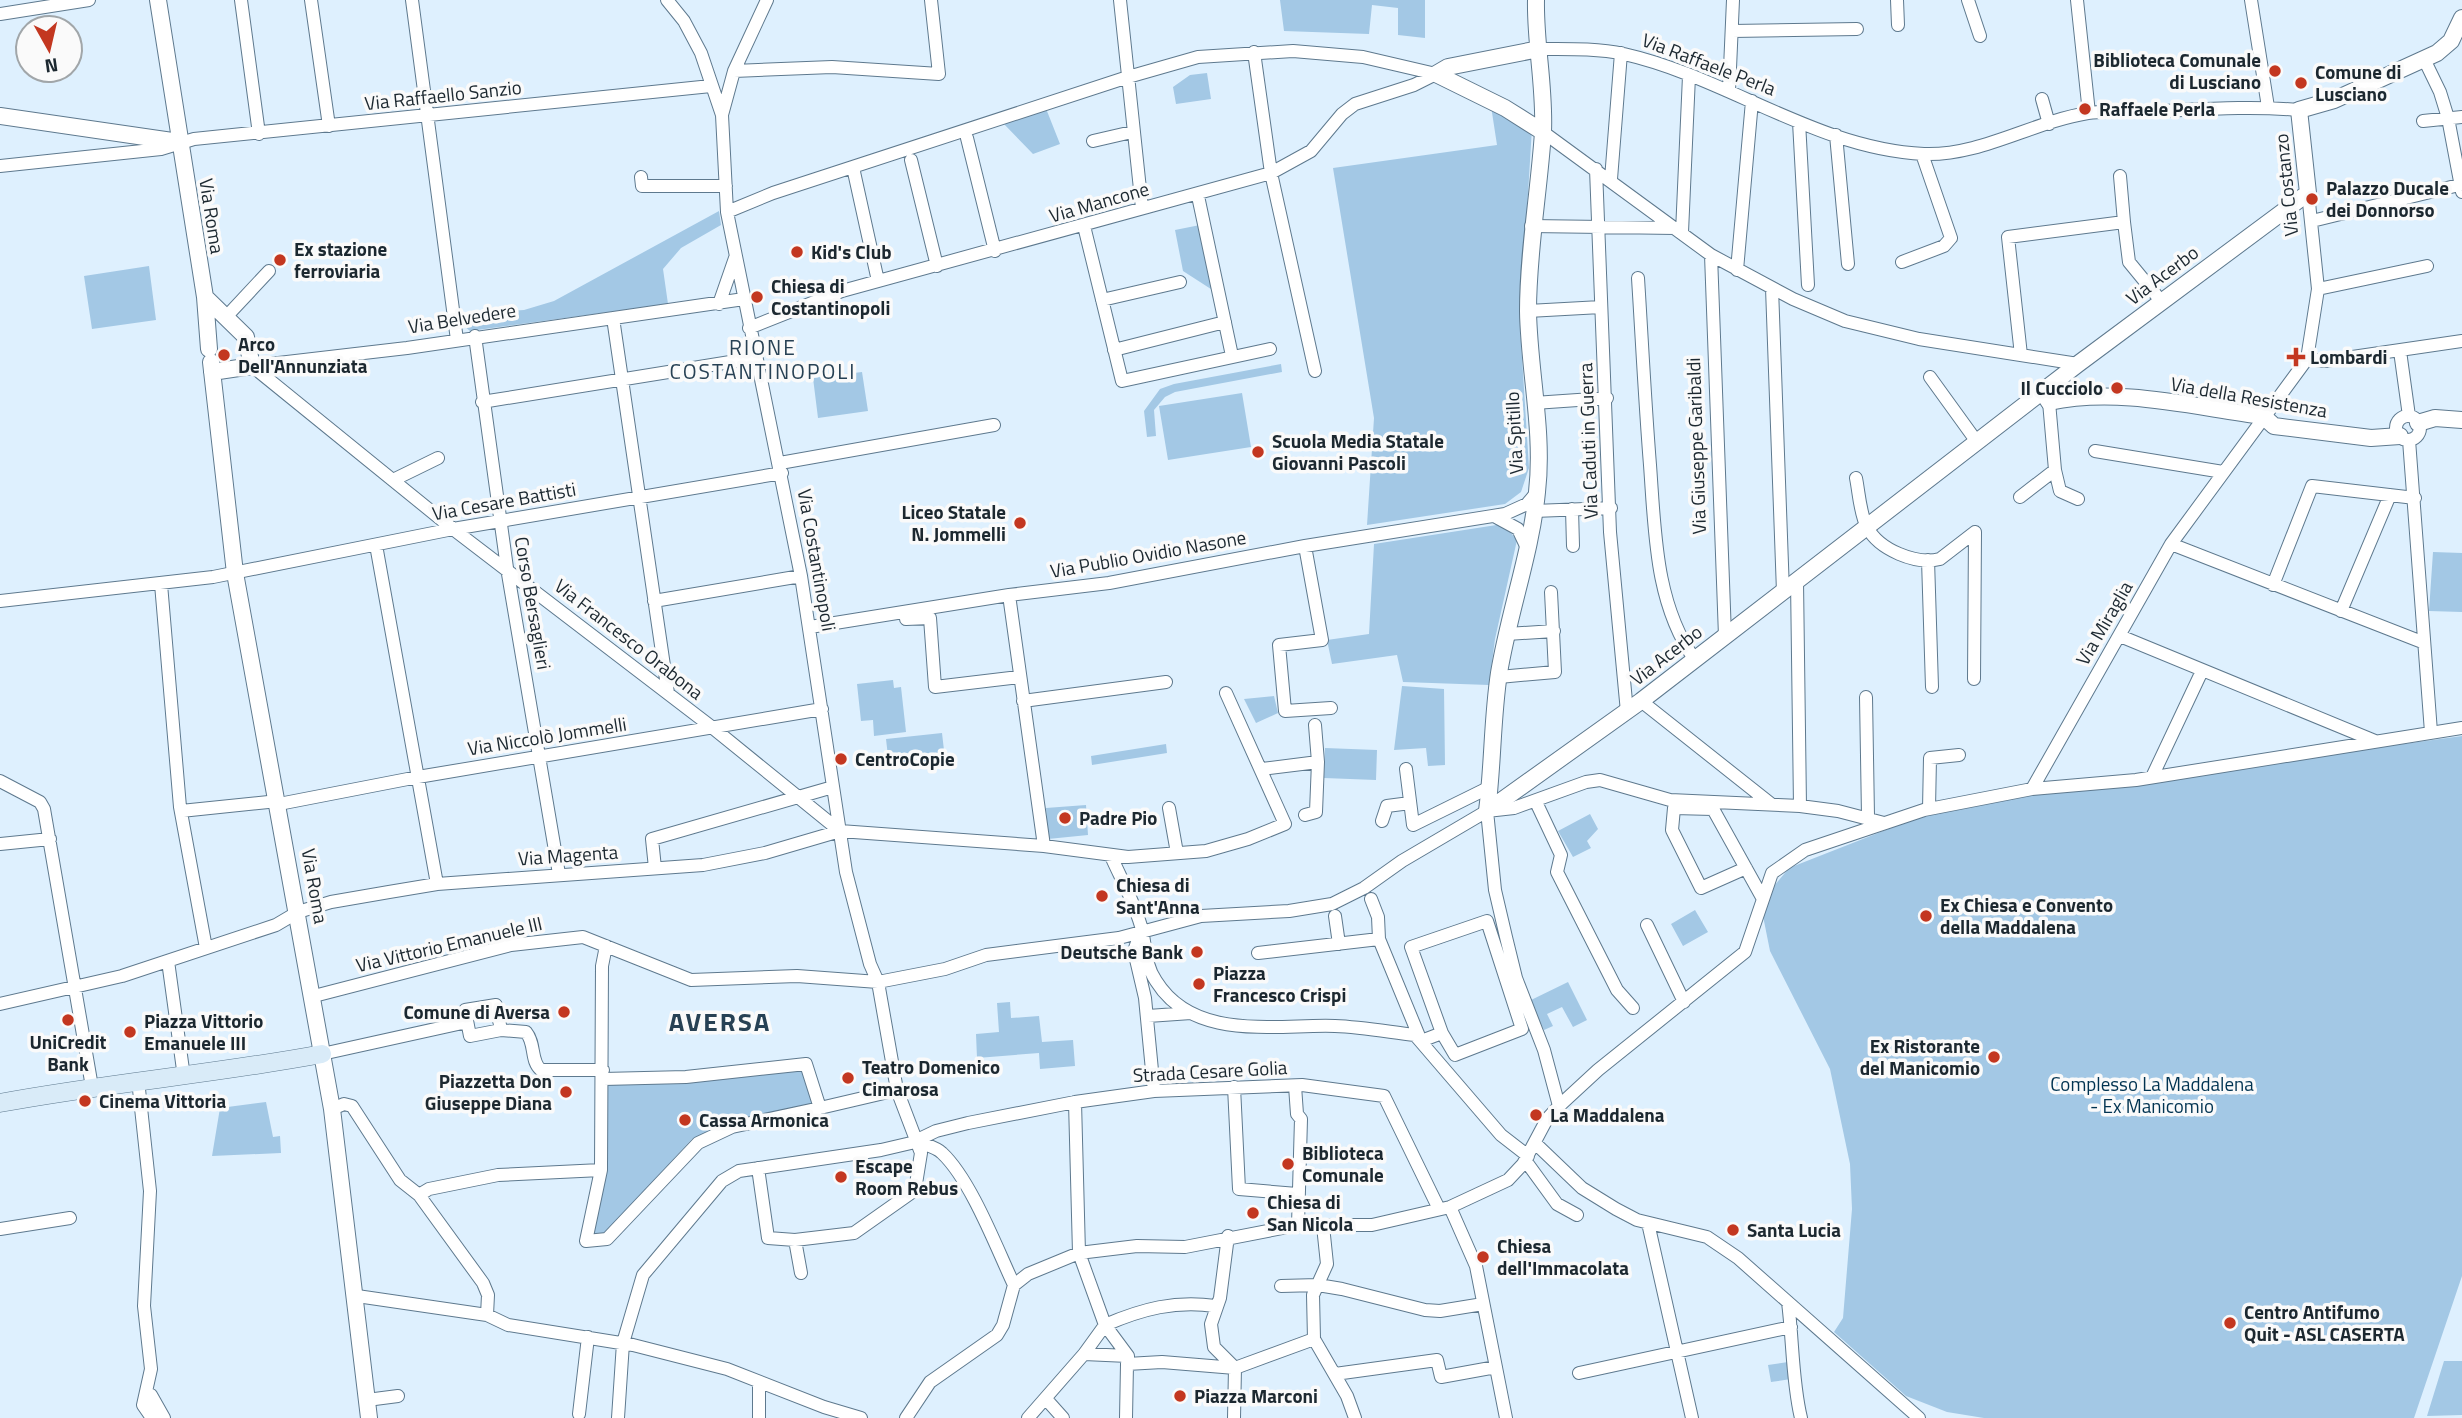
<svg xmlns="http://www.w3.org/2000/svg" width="2462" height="1418" font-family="'Titillium Web',sans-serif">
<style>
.green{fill:#a3c8e5}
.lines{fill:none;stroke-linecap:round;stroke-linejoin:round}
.minor-casing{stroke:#5e798e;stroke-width:14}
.tertiary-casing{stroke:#5e798e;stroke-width:18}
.secondary-casing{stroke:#5e798e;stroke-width:19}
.minor{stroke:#fff;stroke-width:12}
.tertiary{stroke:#fff;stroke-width:16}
.secondary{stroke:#d9ebf8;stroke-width:18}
.poi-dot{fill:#c33720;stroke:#fafafa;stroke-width:2.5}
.labels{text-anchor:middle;stroke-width:7;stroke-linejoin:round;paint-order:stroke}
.poi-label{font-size:19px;font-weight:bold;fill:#1c2830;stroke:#fafafa;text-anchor:start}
.street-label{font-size:19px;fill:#1c2830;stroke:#fafafa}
.park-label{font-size:19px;fill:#003351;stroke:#fafafa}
.neighbourhood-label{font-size:21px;letter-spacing:2px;fill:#274154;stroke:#fafafa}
.district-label{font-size:26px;font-weight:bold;letter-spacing:2px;fill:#274154;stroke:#fafafa}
</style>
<rect width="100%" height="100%" fill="#def0fe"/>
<path class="green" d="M1280,0h145v38l-27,-3v-27l-26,-3 -3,29 -85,-3z
M1207,73l4,26 -35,5 -3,-17 17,-12z
M1045,106l15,38 -27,10 -30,-31z
M1491,106l41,22 -12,198 9,142 -8,24 -16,12 -138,21 7,-107 -41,-250 164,-23z
M719,211l2,14 -40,23 -18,21 5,35 -198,27 -6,-5 -1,-12 61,-4 30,-9z
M1200,225l14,66 -31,-20 -8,-41z
M149,266l7,54 -64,9 -8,-53z
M1281,364l1,8 -107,20 -10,5 -11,13 2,26 -9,1 -3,-26 16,-22 14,-5z
M862,372l6,39 -50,7 -5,-40z
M1242,393l9,54 -83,13 -9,-54z
M1503,524l14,16 -22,99 -6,46 -86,-3 -6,-27 -65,9 -5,-24 42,-6 5,-90z
M2433,552l29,1v59l-33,-1z
M893,680l1,8 7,-1 5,45 -32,4 -1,-16 -12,1 -4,-37z
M1402,686l42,3 1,76 -17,1 -2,-18 -32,2z
M1274,696l4,17 -22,10 -12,-24z
M942,733l3,26 -56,6 -3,-26z
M2462,736v540l-48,142h-430l-37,-6 -41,-16 -72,-64 9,-14 9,-109 -2,-45 -20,-95 -60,-118 -7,-35 11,-30 15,-18 140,-55 57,-12z
M1166,744l1,9 -75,12 -1,-9z
M1325,748l52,2 -1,30 -52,-2z
M1086,805l2,30 -40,4 -2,-31z
M1590,814l8,15 -11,12 4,7 -18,9 -15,-26z
M1695,910l13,22 -25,14 -12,-22z
M1568,982l19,38 -14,7 -11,-20 -15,7 6,12 -9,4 -15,-29z
M1010,1002l1,16 28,-2 3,26 31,-2 2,26 -35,3 -1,-16 -62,5 -1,-24 23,-2 -2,-29z
M805,1066l11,39 -95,23 -29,11 -90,97 -11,-1 14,-154z
M266,1102l7,35 7,-1 1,17 -69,3 8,-48z
M2444,1361h18v54l-35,1z
M1788,1362l3,17 -20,3 -3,-17z"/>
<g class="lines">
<g class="minor-casing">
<path id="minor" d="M241,0l18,134
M311,0l18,126
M412,0l45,340
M667,0l17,21 17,32 21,62 5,97 74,364 45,296 24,92 8,18 19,108 24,63 -6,37 -61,43 -59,7 -27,-2 -10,-70
M1120,0l22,208
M1897,0l1,25
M1968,0l12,36
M2077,0l12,113
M2251,0l17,107
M0,14l89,-14
M1732,31l125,-2
M1539,49c28,0 58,-1 85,5 102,23 193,95 300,100 57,2 108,-32 164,-41 23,-3 49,-2 74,-2 45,-2 91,-5 137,-1
M1254,52l17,121 44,198
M2424,59l16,33 8,26 14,74
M734,71l98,-4 107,7 -8,-74
M1729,91l4,-91
M2042,99l7,25
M722,115l12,-44 33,-71
M2423,121l39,-4
M1799,122l9,163
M1543,132l168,123 82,44 52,22 74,18 159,25
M1836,135l12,129
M967,138l28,113
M1093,141l39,-9
M911,160l26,106
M0,166l161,-17 33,-10 517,-53
M1596,169l14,363 17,180
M854,172l24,109
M2120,176l4,46
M641,177l1,9h84
M1611,179l10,-126
M1198,196l33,155
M727,212l46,-19 355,-116 70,-20 95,-6 70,6 73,17
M2312,221l147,-36
M1084,226l38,155 148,-32
M1531,226l145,2
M1682,232l7,-156
M1711,255l14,381
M1902,262l42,-16 7,-8 -29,-84
M1737,270l15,-169
M1638,278c4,63 7,125 12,187 5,67 5,139 45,195
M1772,288l11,304
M2318,289l109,-23
M1102,300l78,-18
M719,304l16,-46
M1528,311l73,-4
M226,317l43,-46
M613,318l55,375
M749,328l93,-37 429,-118 40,-22 31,-37 13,-10 59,-19 22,-11
M475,336l32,232 52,306
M1114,350l111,-28
M2400,351l9,65
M2021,355l-13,-118 116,-15 5,40 32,39
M2307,359l18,2 137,-20
M252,366l201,163 260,199 127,103
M252,366l155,-18 337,-49
M1930,377l47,65
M482,402l273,-44
M2049,402l6,68 5,21 18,8
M1534,403l73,-5
M2396 428a12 12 0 1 1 24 0a12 12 0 1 1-24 0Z
M2409,440l22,292
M2095,451l128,21
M780,463l214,-38
M1856,478c3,15 4,36 11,49 12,23 49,38 73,32l35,-27 -1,147
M393,480l45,-22
M2020,497l35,-27
M1572,509l1,37
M1534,511l77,-3
M1496,517l22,12 9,19
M2171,544l251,98
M376,545l61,339
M1305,546l17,94 -43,5 6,66 46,-3
M1928,560l4,127
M1797,581l3,225
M161,584l19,223 26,141
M2273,585l39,-99 103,12
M1009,595l35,251
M0,601l213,-24 240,-48 329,-56
M654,601l147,-25
M2341,611l49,-116
M906,619l24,-1 5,69 84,-10
M810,627l199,-32 100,-12 196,-37 200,-32 22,-10 10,-12
M1507,634l47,-3
M2120,636l255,105
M1499,677l56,-5 -4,-80
M1866,697l2,119
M1023,701l143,-19
M1641,701l130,103
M1262,769l56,-7 -3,-37
M1406,769l7,56 77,-38
M2152,777l50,-106
M0,781l40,21 4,7 48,278
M2032,789l139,-245 136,-185 11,-70 -10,-96
M1536,802l25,53 -4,17 60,118 16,18
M279,804l139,-27 404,-68
M1169,808l8,45
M1929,809l1,-51 29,-3
M181,811l97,-10
M1487,811l8,79 11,47 10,41 28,72 15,56
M1305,815l11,-3 2,-50
M1382,821l5,-15 23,-3
M0,844l50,-5
M1111,856c10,23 25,49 31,74 4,18 3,35 14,51 38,61 120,43 179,45 27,1 54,6 80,9l86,100 27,21
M655,868l-3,-29 181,-52
M1746,868l-45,20 -29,-58 2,-22 39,1 50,90
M1371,899l7,18 1,22 42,102 21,-8 -31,-86 76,-26 35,108 -67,26 -13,-22
M1335,916l4,28
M1647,925l37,77
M1140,934l-6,17 11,47 9,93
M1258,953l121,-14
M168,961l16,116
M314,996l197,-51 72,-8 108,43 106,-4 81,6 67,-13 41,-14 133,-17 82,-22 88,-5 43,-7 32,-16 38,-27 85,-50 27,-3 72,-26 14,-2 70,20 130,6 38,5 46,12
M0,1004l122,-28 154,-51 22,-13 33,-10 58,-10 48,-8 266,-19 62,-12 75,-22 204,15 84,11 78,-6 42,-12 37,-15 -59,-131
M1148,1016l43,-3
M501,1030l-5,-25 -31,5 5,26 31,-6 25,2c10,12 4,29 15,38h62
M322,1054l145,-32
M603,1079l83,-2 120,-13 14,44 -88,19 -34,16 -91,96 -21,2 15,-71 1,-204 4,-20
M138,1080l12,111 -6,115 7,63 -6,27
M1295,1086l2,28 4,5 -3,106
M1234,1087l5,102 58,5
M820,1108l77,-18
M332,1109l12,-5 8,2 48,74 19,15
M917,1141c8,4 19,6 25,12 29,27 55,96 72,132
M1536,1144l46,44 34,21 21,11 70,17 31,21 181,160
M1525,1160l32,44 20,11
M1450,1207l26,59 30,152
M1648,1223l44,195
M1323,1226l4,38 -14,31 1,44 33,57 8,22
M0,1229l70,-11
M1228,1236l-8,62 -9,26 3,23 21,21 79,-29
M795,1240l6,33
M1281,1286l37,-1 24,4 83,21 15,1 43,-7
M357,1296l130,19 21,10 125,20 94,24 97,38 37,11
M1788,1302c5,39 4,79 13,116
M487,1315l1,-20 -5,-12 -64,-88 10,-6 69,-14 103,-5
M1084,1354l44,2
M1127,1364l1,-8 -23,-31c37,-16 71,-25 110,-19
M1579,1373l212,-46
M1335,1374l102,-14 4,17 55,-10
M759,1382v36
M1046,1399l17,19
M367,1400l31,-4
M579,1414l9,-77
M152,1418l-9,-13 2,-9 6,-1 13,23
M618,1418l5,-75 20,-68 79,-94 17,-10 142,-21 30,-7 25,-12 32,-8 107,-21 79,-11 148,-6 82,11 55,113
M906,1418l24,-36 67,-47 6,-10 11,-40 14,-11 51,-21 58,-7 48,1 113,-22h74l78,-18 58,-27 15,-16 24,-45 12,-13 39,-36 147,-118 27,-79 33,-23 119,-40 108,-21 104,-9 326,-52
M1028,1418l56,-64 21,-29 -26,-72 -4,-151
M1126,1418l1,-54 35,-2 73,6 -1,50"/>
</g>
<g class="tertiary-casing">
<path id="tertiary" d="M158,0l47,297 4,52
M1539,49l-91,18 -12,7 69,34 38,24
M0,116l179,26
M205,297l41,40 6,29 -40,6
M211,362l24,211 97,536 37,309
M2042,391l7,11c70,-15 144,5 214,14l11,10 97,12 29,-2
M2418,423l17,-5 27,2
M1487,811l154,-110 437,-337 230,-171 -9,-83 35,-10 103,-47 14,-12 11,-23
M1487,811c6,-46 5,-92 12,-138 10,-61 32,-120 38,-181 7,-60 -8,-121 -9,-181 0,-60 11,-119 15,-179 2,-46 -8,-88 -7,-132"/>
</g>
<g class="secondary-casing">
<path id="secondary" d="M0,1103c107,-20 215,-29 322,-49"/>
</g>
<use href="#minor" class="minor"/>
<use href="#tertiary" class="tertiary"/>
<use href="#secondary" class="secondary"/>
</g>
<g class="poi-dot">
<circle cx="2275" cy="71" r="7"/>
<circle cx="2301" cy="83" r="7"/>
<circle cx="2085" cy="109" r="7"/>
<circle cx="2312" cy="199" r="7"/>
<circle cx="797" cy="252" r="7"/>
<circle cx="280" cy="260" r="7"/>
<circle cx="757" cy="297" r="7"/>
<circle cx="224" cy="355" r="7"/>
<path d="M2292.5 346.5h7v7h7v7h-7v7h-7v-7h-7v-7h7z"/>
<circle cx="2117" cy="388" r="7"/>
<circle cx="1258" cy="452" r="7"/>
<circle cx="1020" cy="523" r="7"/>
<circle cx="841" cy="759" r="7"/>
<circle cx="1065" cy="818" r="7"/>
<circle cx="1102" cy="896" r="7"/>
<circle cx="1926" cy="916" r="7"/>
<circle cx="1197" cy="952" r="7"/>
<circle cx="1199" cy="984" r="7"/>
<circle cx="564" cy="1012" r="7"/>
<circle cx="68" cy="1020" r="7"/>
<circle cx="130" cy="1032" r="7"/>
<circle cx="1994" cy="1057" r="7"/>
<circle cx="848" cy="1078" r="7"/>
<circle cx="566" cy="1092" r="7"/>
<circle cx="85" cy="1101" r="7"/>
<circle cx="1536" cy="1115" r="7"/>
<circle cx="685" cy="1120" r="7"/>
<circle cx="1288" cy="1164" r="7"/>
<circle cx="841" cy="1177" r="7"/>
<circle cx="1253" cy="1213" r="7"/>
<circle cx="1733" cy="1230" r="7"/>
<circle cx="1483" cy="1257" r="7"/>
<circle cx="2230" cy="1323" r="7"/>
<circle cx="1180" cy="1396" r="7"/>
</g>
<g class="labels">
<g class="poi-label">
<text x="2261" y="67" text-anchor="end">Biblioteca Comunale<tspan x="2261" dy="22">di Lusciano</tspan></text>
<text x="2315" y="79">Comune di<tspan x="2315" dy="22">Lusciano</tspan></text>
<text x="2099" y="116">Raffaele Perla</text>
<text x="2326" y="195">Palazzo Ducale<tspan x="2326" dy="22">dei Donnorso</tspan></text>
<text x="294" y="256">Ex stazione<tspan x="294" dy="22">ferroviaria</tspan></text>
<text x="811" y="259">Kid's Club</text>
<text x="771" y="293">Chiesa di<tspan x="771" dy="22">Costantinopoli</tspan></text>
<text x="238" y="351">Arco<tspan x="238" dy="22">Dell'Annunziata</tspan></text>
<text x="2310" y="364">Lombardi</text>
<text x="2103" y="395" text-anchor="end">Il Cucciolo</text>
<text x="1272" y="448">Scuola Media Statale<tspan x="1272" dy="22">Giovanni Pascoli</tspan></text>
<text x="1006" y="519" text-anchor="end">Liceo Statale<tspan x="1006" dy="22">N. Jommelli</tspan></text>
<text x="855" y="766">CentroCopie</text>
<text x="1079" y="825">Padre Pio</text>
<text x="1116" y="892">Chiesa di<tspan x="1116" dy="22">Sant'Anna</tspan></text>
<text x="1940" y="912">Ex Chiesa e Convento<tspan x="1940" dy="22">della Maddalena</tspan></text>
<text x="1183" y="959" text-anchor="end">Deutsche Bank</text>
<text x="1213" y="980">Piazza<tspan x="1213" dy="22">Francesco Crispi</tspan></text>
<text x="550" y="1019" text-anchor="end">Comune di Aversa</text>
<text x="144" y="1028">Piazza Vittorio<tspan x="144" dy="22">Emanuele III</tspan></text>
<text x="68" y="1049" text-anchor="middle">UniCredit<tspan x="68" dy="22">Bank</tspan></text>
<text x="1980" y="1053" text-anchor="end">Ex Ristorante<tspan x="1980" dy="22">del Manicomio</tspan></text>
<text x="862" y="1074">Teatro Domenico<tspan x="862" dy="22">Cimarosa</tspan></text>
<text x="552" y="1088" text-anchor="end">Piazzetta Don<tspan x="552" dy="22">Giuseppe Diana</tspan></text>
<text x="99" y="1108">Cinema Vittoria</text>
<text x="1550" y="1122">La Maddalena</text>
<text x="699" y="1127">Cassa Armonica</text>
<text x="1302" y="1160">Biblioteca<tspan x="1302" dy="22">Comunale</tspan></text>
<text x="855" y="1173">Escape<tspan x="855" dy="22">Room Rebus</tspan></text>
<text x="1267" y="1209">Chiesa di<tspan x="1267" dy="22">San Nicola</tspan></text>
<text x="1747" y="1237">Santa Lucia</text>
<text x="1497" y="1253">Chiesa<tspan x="1497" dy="22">dell'Immacolata</tspan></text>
<text x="2244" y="1319">Centro Antifumo<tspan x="2244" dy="22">Quit - ASL CASERTA</tspan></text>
<text x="1194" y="1403">Piazza Marconi</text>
</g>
<g class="street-label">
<text transform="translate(1709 64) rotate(21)" y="7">Via Raffaele Perla</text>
<text transform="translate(443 95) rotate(-6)" y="7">Via Raffaello Sanzio</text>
<text transform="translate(2286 185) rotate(-96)" y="7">Via Costanzo</text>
<text transform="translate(1099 202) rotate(-16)" y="7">Via Mancone</text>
<text transform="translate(212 216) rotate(81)" y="7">Via Roma</text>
<text transform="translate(2162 275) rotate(-37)" y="7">Via Acerbo</text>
<text transform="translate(462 318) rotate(-9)" y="7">Via Belvedere</text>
<text transform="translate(2249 397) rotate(10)" y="7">Via della Resistenza</text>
<text transform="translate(1514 433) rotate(-93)" y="7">Via Spitillo</text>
<text transform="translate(1588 441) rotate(-92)" y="7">Via Caduti in Guerra</text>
<text transform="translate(1696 446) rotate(-92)" y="7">Via Giuseppe Garibaldi</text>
<text transform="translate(504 501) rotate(-10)" y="7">Via Cesare Battisti</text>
<text transform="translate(1148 554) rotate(-10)" y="7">Via Publio Ovidio Nasone</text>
<text transform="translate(817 560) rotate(80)" y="7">Via Costantinopoli</text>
<text transform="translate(533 603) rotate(80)" y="7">Corso Bersaglieri</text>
<text transform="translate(2104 623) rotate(-60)" y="7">Via Miraglia</text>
<text transform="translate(629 639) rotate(38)" y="7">Via Francesco Orabona</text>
<text transform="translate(1666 655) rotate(-38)" y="7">Via Acerbo</text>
<text transform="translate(547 736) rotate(-9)" y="7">Via Niccolò Jommelli</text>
<text transform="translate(568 855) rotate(-4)" y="7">Via Magenta</text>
<text transform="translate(315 886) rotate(80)" y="7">Via Roma</text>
<text transform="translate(449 944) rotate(-13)" y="7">Via Vittorio Emanuele III</text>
<text transform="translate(1210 1071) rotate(-3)" y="7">Strada Cesare Golia</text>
</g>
<g class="park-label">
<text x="2152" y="1091">Complesso La Maddalena<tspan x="2152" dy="22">- Ex Manicomio</tspan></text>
</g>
<g class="neighbourhood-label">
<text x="763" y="355">RIONE<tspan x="763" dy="24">COSTANTINOPOLI</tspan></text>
</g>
<g class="district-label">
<text x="720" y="1031">AVERSA</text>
</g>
</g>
<g transform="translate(49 49) rotate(172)"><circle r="33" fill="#fafafa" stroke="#a1a6a9" stroke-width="2"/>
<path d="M0-5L12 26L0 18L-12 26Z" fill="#c33720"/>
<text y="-10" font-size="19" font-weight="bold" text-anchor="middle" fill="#1c2830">N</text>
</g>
</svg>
